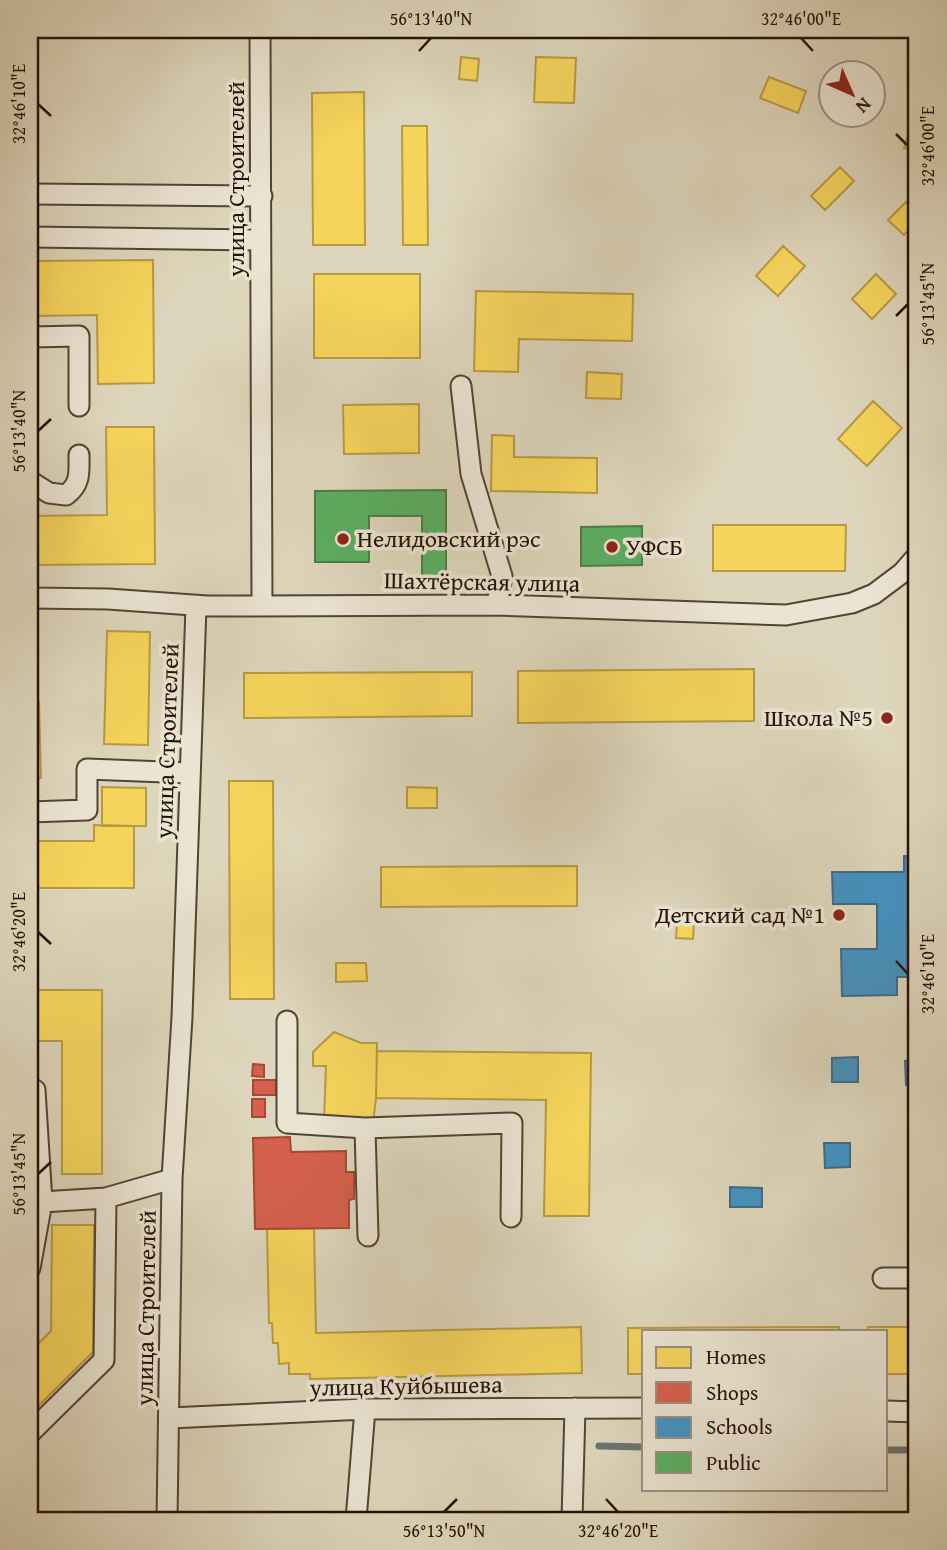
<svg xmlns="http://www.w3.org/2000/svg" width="947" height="1550" font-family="'Gentium Book Plus',serif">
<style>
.homes{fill:#f6d55c;stroke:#b89a41;stroke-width:2}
.shops{fill:#d6604d;stroke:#a24937;stroke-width:2}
.schools{fill:#4393c3;stroke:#3b6c89;stroke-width:2}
.public{fill:#5aae61;stroke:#4b7f45;stroke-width:2}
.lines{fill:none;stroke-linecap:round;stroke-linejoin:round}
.stream{stroke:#6b7473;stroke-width:7}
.minor-casing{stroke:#554331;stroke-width:23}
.minor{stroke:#eae4d3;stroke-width:19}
.ticks{fill:none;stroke:#271203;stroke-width:2.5}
.poi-dot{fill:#8f2418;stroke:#eae4d3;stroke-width:2.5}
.labels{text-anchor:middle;stroke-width:7;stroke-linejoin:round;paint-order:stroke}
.street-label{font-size:24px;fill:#271203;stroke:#eae4d3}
.poi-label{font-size:24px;fill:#271203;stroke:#eae4d3;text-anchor:start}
.neatline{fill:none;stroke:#271203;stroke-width:2.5}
.ticks-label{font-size:18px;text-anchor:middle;fill:#271203}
</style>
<rect width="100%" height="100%" fill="#ded6bc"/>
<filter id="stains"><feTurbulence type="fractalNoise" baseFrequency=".00286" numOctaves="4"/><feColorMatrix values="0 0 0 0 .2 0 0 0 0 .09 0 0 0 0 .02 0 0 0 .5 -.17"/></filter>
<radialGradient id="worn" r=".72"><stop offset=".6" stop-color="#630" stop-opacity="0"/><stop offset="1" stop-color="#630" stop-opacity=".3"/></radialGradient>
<path class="homes" d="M461,57l18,2 -2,22 -18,-2z
M536,57l40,1 -2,45 -40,-1z
M769,77l37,14 -8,22 -38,-15z
M364,92l1,153h-52l-1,-152z
M914,116l3,1v35l-13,-4z
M402,126h25l1,119h-25z
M840,167l14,14 -29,29 -14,-14z
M906,202l11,10v8l-13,15 -16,-15z
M783,246l22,20 -27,30 -22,-20z
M153,260l1,123 -56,1 -1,-69 -64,1v-55z
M314,274h106v84h-106z
M876,274l20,20 -24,25 -20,-20z
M476,291l157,3 -1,47 -113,-2 -1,33 -44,-1z
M587,372l35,2 -1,25 -35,-1z
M873,401l29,27 -35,38 -29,-27z
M419,404v49l-75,1 -1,-49z
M106,427h48l1,137 -125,1v-49l77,-1z
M492,435l22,1v21l83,1v35l-106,-2z
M713,525h133l-1,46h-132z
M107,631l43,1 -2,113 -44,-1z
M754,669v52l-236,2v-52z
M472,672v44l-228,2v-45z
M30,702h9l2,76h-11z
M229,781h44l1,218h-44z
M102,787l44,1v38h-44z
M407,787l30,1v20h-30z
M94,825l40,1v62h-104v-47h64z
M577,866v40l-196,1v-40z
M677,921l17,1 -1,17 -17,-1z
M336,963h30l1,18 -31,1z
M30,990h72v184h-40v-133h-32z
M334,1032l27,11h16l-1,55 -3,26 -49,-2 2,-56h-13v-14z
M377,1051l214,2 -2,163h-45l2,-116 -170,-2z
M52,1225h42l-1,127 -63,62v-62l21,-21z
M314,1228l2,105 265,-6 1,46 -272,6v-5h-21v-11l-10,1 -1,-21h-5l-1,-20h-3l-2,-94z
M839,1327v4h-195v43h-16v-46z
M868,1327h49v47h-31v-43h-18z"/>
<path class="shops" d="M253,1064l11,1v12l-12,-1z
M253,1080h23v15h-23z
M252,1099h13v18h-13z
M290,1137l1,15 55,-1v21h8v27l-5,1v28l-94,1 -2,-91z"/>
<path class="schools" d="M904,856h13v41h-2l2,80h-20v18l-55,1 -1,-47h36v-45h-44l-1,-32h72z
M858,1057v25h-26v-24z
M917,1060v25h-11l-1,-24z
M824,1143h26v24l-25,1z
M730,1187l32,1v19h-32z"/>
<path class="public" d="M446,490v88h-24v-62h-53v46h-54v-71z
M642,526v39l-61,1v-39z"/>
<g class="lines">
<path class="stream" d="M599,1446l45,1
M886,1450h31"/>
<g class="minor-casing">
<path id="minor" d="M30,194l232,2
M30,237l230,3
M30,337l49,-1v70
M461,386l10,88 31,102 -5,29
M30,481l19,12 17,2c15,-11 13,-23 13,-40
M30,598l78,1 99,7
M251,606l246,-1 289,10 66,-12 22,-9 28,-21 15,-17
M30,812l57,-2v-41l103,4
M287,1021v102l78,5 147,-5 -1,94
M30,1087l5,3 7,112 64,-4
M365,1128l3,108
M30,1268l12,-66
M883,1278h34
M886,1411l31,1
M170,1418l195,-9 279,-1
M30,1433l74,-73 2,-162 66,-19
M167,1520l5,-341 10,-162 14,-411h66l-2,-576
M356,1520l9,-111
M572,1520l3,-112"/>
</g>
<use href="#minor" class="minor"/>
</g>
<path class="ticks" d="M801,38l12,13M419,51l12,-13M38,104l13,12M896,134l12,12M896,316l12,-12M38,431l13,-12M38,932l13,12M896,961l12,13M38,1174l13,-12M606,1499l12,13M444,1512l13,-13"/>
<g class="poi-dot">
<circle cx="343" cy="539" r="7"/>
<circle cx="612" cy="547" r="7"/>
<circle cx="887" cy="718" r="7"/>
<circle cx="839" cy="915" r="7"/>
</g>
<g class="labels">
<g class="street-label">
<text transform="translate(236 179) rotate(-90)" y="8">улица Строителей</text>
<text transform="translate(482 582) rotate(1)" y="8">Шахтёрская улица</text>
<text transform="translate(167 741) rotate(-88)" y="8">улица Строителей</text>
<text transform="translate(146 1308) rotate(-89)" y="8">улица Строителей</text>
<text transform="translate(406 1386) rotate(-1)" y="8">улица Куйбышева</text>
</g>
<g class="poi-label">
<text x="357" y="547">Нелидовский рэс</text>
<text x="626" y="555">УФСБ</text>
<text x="873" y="726" text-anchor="end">Школа №5</text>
<text x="825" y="923" text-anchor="end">Детский сад №1</text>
</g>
</g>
<rect width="947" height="1550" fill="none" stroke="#ded6bc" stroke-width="77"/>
<rect x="642" y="1330" width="245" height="161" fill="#eae4d3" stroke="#9c9080" stroke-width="2"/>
<rect x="656" y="1347" width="35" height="21" fill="#f6d55c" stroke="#9c9080" stroke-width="2"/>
<text x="706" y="1364" font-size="21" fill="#271203">Homes</text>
<rect x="656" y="1382" width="35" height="21" fill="#d6604d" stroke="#9c9080" stroke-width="2"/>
<text x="706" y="1400" font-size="21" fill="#271203">Shops</text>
<rect x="656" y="1417" width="35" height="21" fill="#4393c3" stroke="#9c9080" stroke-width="2"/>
<text x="706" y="1434" font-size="21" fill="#271203">Schools</text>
<rect x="656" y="1452" width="35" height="21" fill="#5aae61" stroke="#9c9080" stroke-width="2"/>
<text x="706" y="1470" font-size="21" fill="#271203">Public</text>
<g transform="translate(852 94) rotate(135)"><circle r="33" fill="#eae4d3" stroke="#9c9080" stroke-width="2"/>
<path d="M0-5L12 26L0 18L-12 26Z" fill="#8f2418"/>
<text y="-10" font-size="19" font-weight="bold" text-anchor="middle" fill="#271203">N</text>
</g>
<rect x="38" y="38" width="870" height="1474" class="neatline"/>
<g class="ticks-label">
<text x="431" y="25">56°13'40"N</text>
<text x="801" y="25">32°46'00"E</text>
<text transform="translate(19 104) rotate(-90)" y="6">32°46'10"E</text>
<text transform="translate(928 146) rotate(-90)" y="6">32°46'00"E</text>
<text transform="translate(928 304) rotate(-90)" y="6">56°13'45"N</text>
<text transform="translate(19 431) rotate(-90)" y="6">56°13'40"N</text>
<text transform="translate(19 932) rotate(-90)" y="6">32°46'20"E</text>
<text transform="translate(928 974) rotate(-90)" y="6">32°46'10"E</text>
<text transform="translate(19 1174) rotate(-90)" y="6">56°13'45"N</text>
<text x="444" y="1537">56°13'50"N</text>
<text x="618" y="1537">32°46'20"E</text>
</g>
<rect width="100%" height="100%" filter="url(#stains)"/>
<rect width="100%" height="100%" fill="url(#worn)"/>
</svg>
